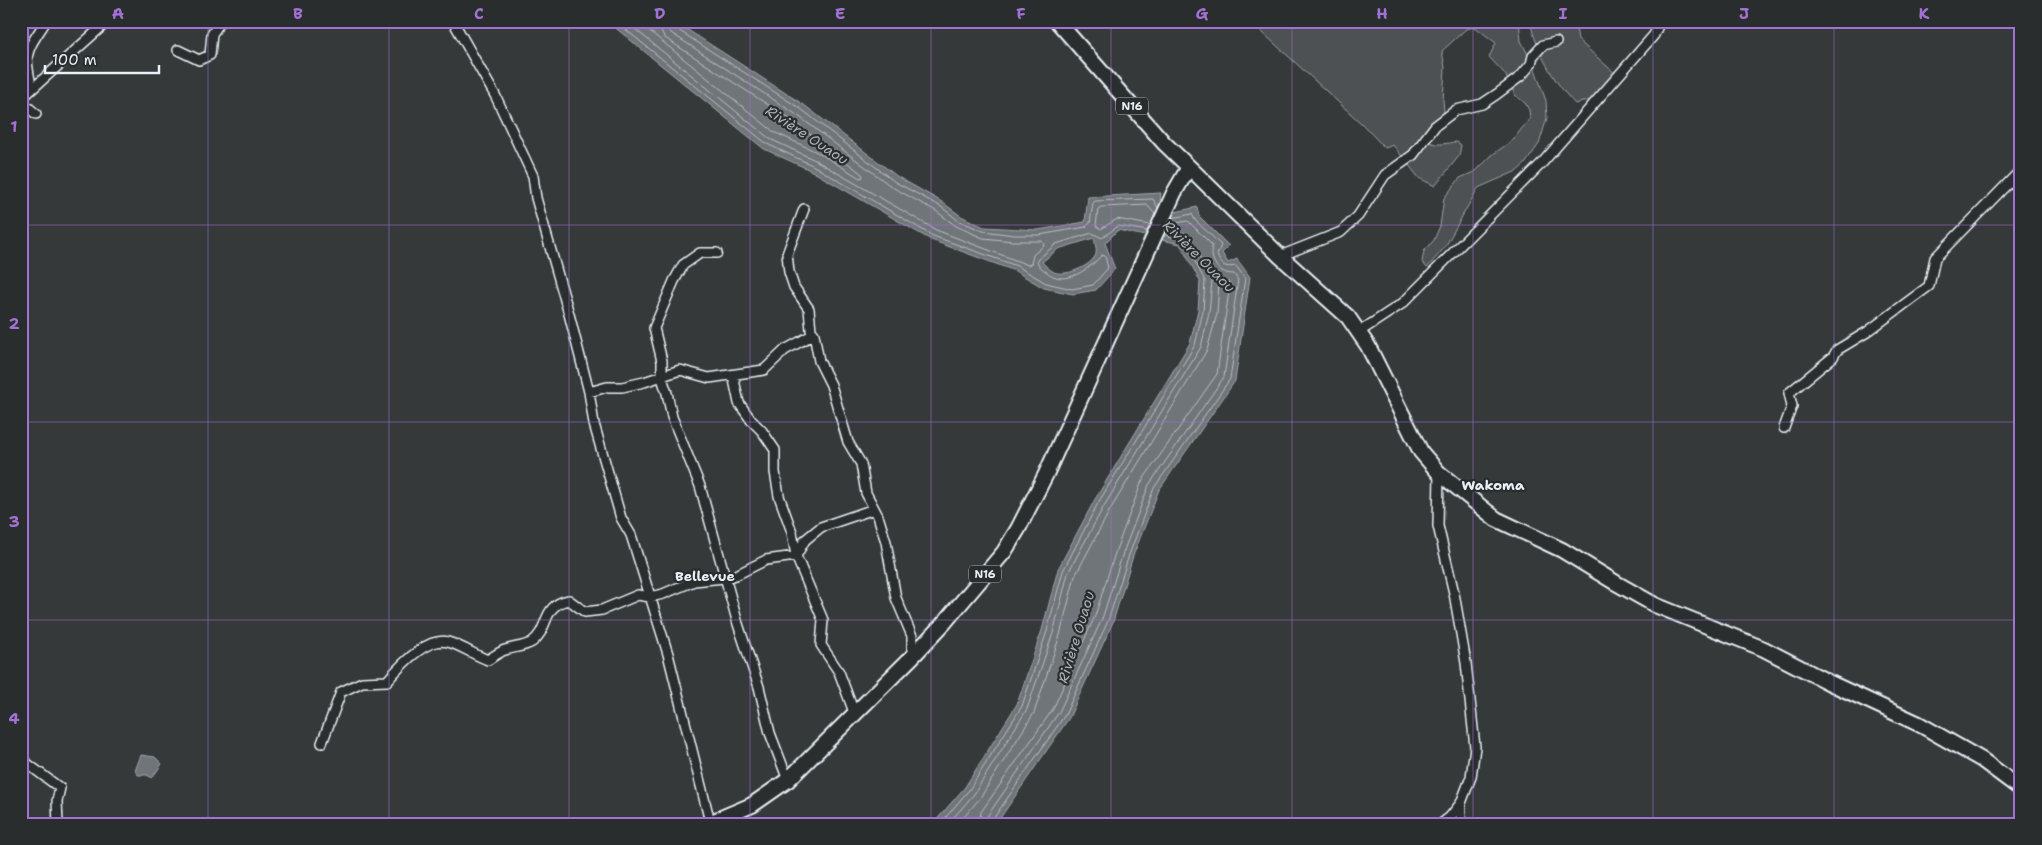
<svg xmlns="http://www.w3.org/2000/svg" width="2042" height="845" font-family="'Shantell Sans',sans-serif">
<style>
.green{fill:#4d5152;stroke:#9aa1a5}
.water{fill:#707579;stroke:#a0a7ac;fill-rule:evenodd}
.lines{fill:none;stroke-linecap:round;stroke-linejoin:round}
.shore{stroke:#b8bfc5;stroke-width:1}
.minor-casing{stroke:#e8f1f8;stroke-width:12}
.primary-casing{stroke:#e8f1f8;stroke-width:18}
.minor{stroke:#2a2d2e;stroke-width:9}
.primary{stroke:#2a2d2e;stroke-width:14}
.grid{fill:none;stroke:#a171d3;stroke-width:1;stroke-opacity:0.55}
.labels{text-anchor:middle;stroke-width:4.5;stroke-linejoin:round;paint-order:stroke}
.shield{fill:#2a2d2e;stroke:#afb6bb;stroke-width:1}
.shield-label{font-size:11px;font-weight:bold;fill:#e8f1f8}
.water-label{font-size:14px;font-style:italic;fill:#acb3b8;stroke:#2a2d2e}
.neighbourhood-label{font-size:14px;font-weight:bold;fill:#e8f1f8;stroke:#2a2d2e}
.neatline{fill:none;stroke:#a171d3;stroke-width:2}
.grid-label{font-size:16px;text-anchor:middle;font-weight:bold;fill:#a171d3}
</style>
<rect width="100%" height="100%" fill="#35393a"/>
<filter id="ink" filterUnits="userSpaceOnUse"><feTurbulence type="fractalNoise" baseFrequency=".02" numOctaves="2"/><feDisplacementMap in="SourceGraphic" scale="10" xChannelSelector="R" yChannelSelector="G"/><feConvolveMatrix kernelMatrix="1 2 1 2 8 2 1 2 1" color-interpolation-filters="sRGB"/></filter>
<g filter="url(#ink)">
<path class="green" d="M1250,21h269l2,20 13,25 12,35 1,17 -8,26 -14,20 -8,7 -39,17 -33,59 -18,21 -5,-6 2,-11 10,-11 6,-14 4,-28 16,-20 16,-7 16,-16 21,-15 17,-22 -1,-8 -4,-7 -10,-8 -10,-21 -16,-17 7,-14 -21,-16 -9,2 -24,22 3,17 -2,32 1,11 -4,12 -14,17c10,7 20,3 31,2l4,3 -2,11 -24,30 -16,-8 -26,-33 -8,3 -23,-24z
M1530,21h45l3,19 41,37 -29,23 -15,4c-22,-23 -38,-52 -45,-83z"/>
<path class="water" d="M607,21h67l130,84 94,72 44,25 19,14 23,11 54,3 47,-8 3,-25 73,-4 -1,10 11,10 26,-6 2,9 30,30 -7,7 6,10 9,-4 13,18 -15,104 -76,109 -26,66 -20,66 -44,96 -73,106h-63l32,-37 52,-83 25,-74 16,-61 36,-68 96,-158 8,-33 2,-29 -20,-37 -62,-14 -13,13 10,26 -19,21 -23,4 -29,-6 -29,-17 -84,-31 -121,-70 -46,-21zM1094,238c1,5 3,11 2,16 -4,12 -30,23 -42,18 -4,-2 -9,-7 -12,-10l16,-13z
M141,755l14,2 7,7 -10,14 -5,-3h-9l-3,-4z"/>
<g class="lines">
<path class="shore" d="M615,21l152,123 45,21 121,71 84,30 29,17 26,6 21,-4 15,-17 -3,-12 -3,-1c-12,13 -37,33 -55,17 -5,-3 -9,-6 -10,-12l19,-16 36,-11 10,5 16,-12 30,5
M625,21l145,118 45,21 121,70 92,35 3,-1 2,-9 11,-10 -2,-4h-29l-30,-3 -27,-12 -20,-15 -44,-24 -95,-72 -126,-82 -4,-5 -1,-7
M637,21l137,111 45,21 41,25 3,-1 -1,-3 -69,-53 -128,-83 -5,-8 -2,-9
M672,21l3,7 126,81 94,73 45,24 19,15 24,10 31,4h25l47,-8 4,-4 3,-20 2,-2 58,-2 5,9
M1150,225l-33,-6 -16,10 -5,-3 2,-17 3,-2 46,-2 8,9
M940,824l29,-34 53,-84 25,-75 16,-60 35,-68 97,-158 8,-34 2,-30 -21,-41 -20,-5
M948,824l26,-30 53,-85 26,-76 15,-60 36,-67 97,-159 8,-34 3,-33 -24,-44 -5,-3 -16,-4
M958,824l22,-26 54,-85 26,-78 15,-59 35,-66 97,-160 10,-36 2,-32 2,-2 8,2 1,2 -13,90 -75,107 -26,69 -21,66 -42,93 -72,103 -2,12
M986,824l2,-9 71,-103 43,-93 21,-66 26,-68 75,-108 14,-97 -4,-6c-17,0 -24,-14 -22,-29l-24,-24 -19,3
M992,824l1,-5 72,-104 43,-94 21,-66 25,-67 76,-109 15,-101 -9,-12c-12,2 -14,0 -19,-11l4,-10 -26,-25 -3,-6 -20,4"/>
<g class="minor-casing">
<path id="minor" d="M453,21l43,76 37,79 3,22 33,116 20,78 5,32 27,94 10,17 37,119 42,168
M178,50l21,10 11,-5 2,-21 9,-13
M32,89c-9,-37 -6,-37 14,-68
M21,99l87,-78
M21,101l15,13
M804,209l-17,45 2,18 5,15 15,22 2,21 3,4 5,27 12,24 17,57 13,22 5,29 12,23 8,26 10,56 16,38v21
M717,253h-17l-17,12 -9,16 -20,47 8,33v17l5,15 5,24 28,69 38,138 21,63 11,46 18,47
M1280,256l61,-24 17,-16 27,-41 28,-20 22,-29 21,-16 26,-6 15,-10 24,-18 10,-12 2,-8 10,-11 13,-3
M1359,332l44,-29 140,-141 111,-127 6,-14
M733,375l6,28 12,17 11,11 13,19v22l4,24 13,36 4,24 27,64 -2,25 18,27 16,43
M589,392l18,-5h15l22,-5 36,-12 29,8 55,-8 21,-20 29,-16
M1784,428l8,-22 -3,-13 44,-36 4,-7 30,-18 62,-46 6,-28 86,-88
M1439,473l-1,53 16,67 12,70 9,84 -4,30 -10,26 -11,14 -9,7
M322,743l19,-51 21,-10 25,-1c12,-14 40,-45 61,-39 14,4 26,13 40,18 5,-3 11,-8 17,-10 9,-3 19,-3 27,-8 18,-13 9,-37 37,-42l16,12 17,-2 36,-15 12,2 13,-3 31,-13 30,-3 12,-3 30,-15 30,-4 9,-16 16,-13 53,-18
M21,759l39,29 -3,13 1,23
M1461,803v21"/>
</g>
<g class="primary-casing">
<path id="primary" d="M1189,167l91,89 68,61 20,29 53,106 18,21 57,46 66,31 54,33 39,22 109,44 64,33 91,42 63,36 39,29
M707,824l45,-19 36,-25 124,-123 32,-34 60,-71 14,-23 28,-55 128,-281 15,-26 -25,-24 -107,-122"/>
</g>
<use href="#minor" class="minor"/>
<use href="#primary" class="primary"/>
</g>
</g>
<path class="grid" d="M208,21v803M389,21v803M569,21v803M750,21v803M931,21v803M1111,21v803M1292,21v803M1473,21v803M1653,21v803M1834,21v803M21,225h2000M21,422h2000M21,620h2000"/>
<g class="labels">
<g class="shield">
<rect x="1116" y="97.5" width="32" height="17" rx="4"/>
<rect x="969" y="565.5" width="32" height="17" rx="4"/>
</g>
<g class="shield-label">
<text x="1132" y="110">N16</text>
<text x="985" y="578">N16</text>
</g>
<g class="water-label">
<text transform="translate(807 135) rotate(33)" y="5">Rivière Ouaou</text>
<text transform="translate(1199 256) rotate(45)" y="5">Rivière Ouaou</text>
<text transform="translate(1076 637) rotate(-73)" y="5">Rivière Ouaou</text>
</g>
<g class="neighbourhood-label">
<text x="1493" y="490">Wakoma</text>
<text x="705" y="581">Bellevue</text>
</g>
</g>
<rect width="2042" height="845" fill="none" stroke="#2a2d2e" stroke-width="55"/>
<path d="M45 65v8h114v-8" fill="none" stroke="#e8f1f8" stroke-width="2.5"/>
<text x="52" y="65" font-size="15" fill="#e8f1f8" stroke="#2a2d2e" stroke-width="4" paint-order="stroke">100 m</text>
<rect x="28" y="28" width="1986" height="790" class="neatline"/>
<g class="grid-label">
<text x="118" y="19">A</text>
<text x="298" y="19">B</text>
<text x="479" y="19">C</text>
<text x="660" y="19">D</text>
<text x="840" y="19">E</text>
<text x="1021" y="19">F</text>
<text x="1202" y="19">G</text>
<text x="1382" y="19">H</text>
<text x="1563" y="19">I</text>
<text x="1744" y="19">J</text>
<text x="1924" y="19">K</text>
<text x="14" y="132">1</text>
<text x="14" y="329">2</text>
<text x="14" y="527">3</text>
<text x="14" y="724">4</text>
</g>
</svg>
